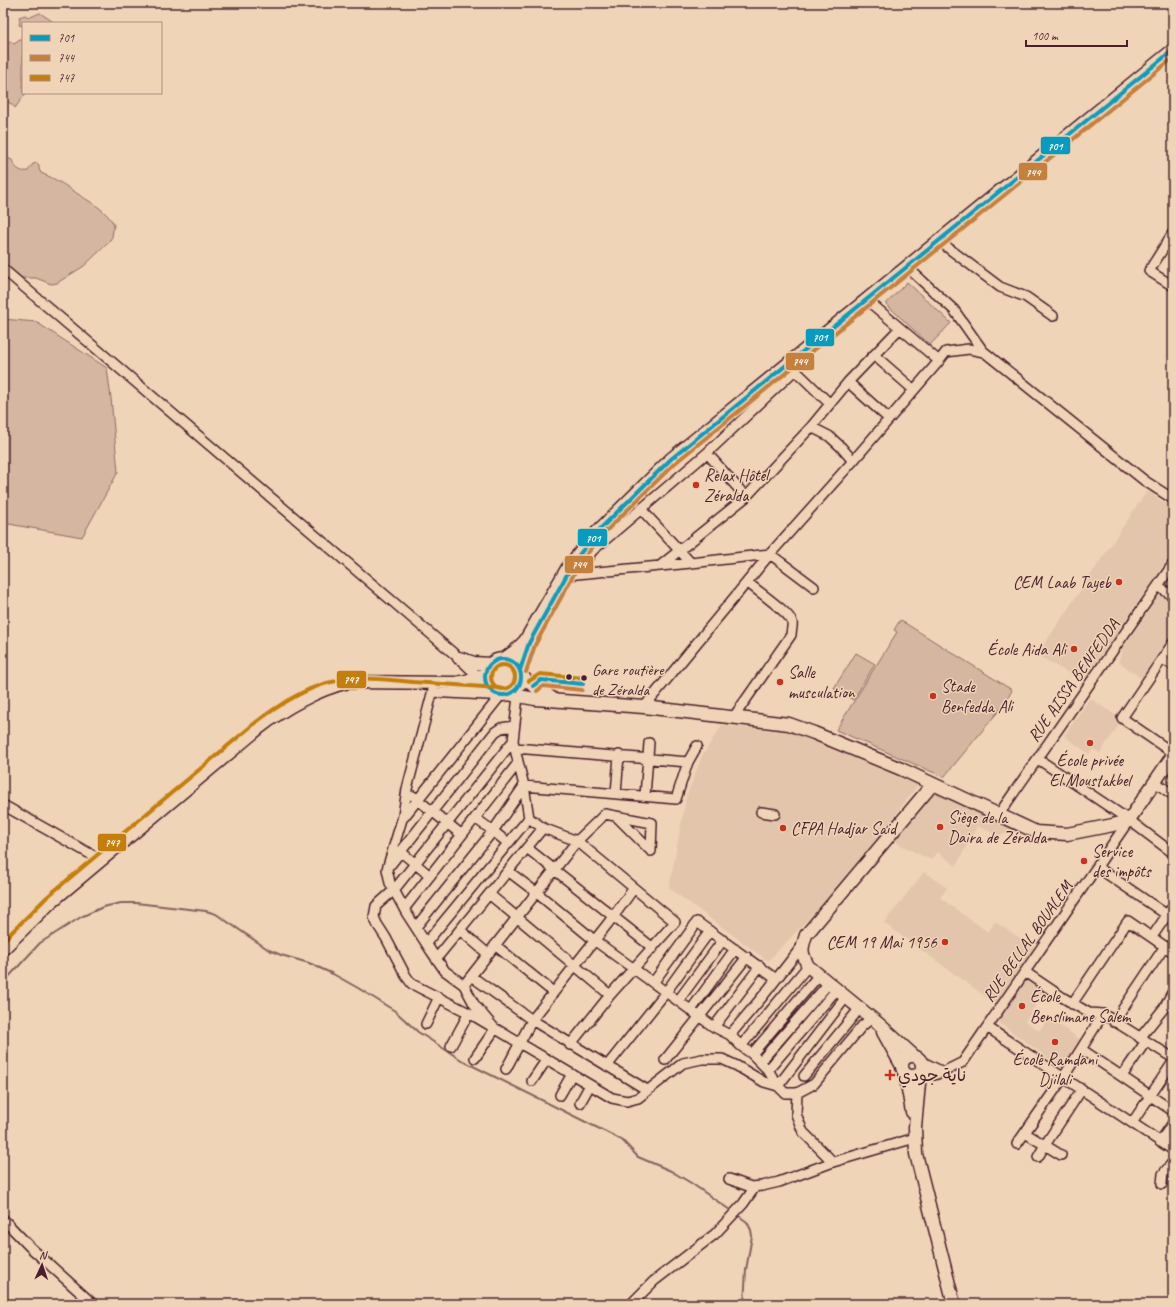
<svg xmlns="http://www.w3.org/2000/svg" width="1176" height="1307" font-family="Caveat,'Playpen Sans Arabic',sans-serif">
<style>
.built{fill:#e2c5ab}
.green{fill:#d5b6a0;stroke:#906a66}
.lines{fill:none;stroke-linecap:round;stroke-linejoin:round}
.stream{stroke:#87625f;stroke-width:2}
.minor-casing{stroke:#4a1f2b;stroke-width:12}
.major-casing{stroke:#4a1f2b;stroke-width:15}
.minor{stroke:#f0d4b7;stroke-width:9}
.major{stroke:#f0d4b7;stroke-width:12}
.bus-1-casing{stroke:#f0d4b7;stroke-width:7}
.bus-2-casing{stroke:#f0d4b7;stroke-width:7}
.bus-3-casing{stroke:#f0d4b7;stroke-width:7}
.bus-1{stroke:#079bbe;stroke-width:4}
.bus-2{stroke:#c6803e;stroke-width:4}
.bus-3{stroke:#c37e0d;stroke-width:4}
.poi-dot{fill:#c8321e;stroke:#f0d4b7;stroke-width:1.5}
.bus-dot{fill:#4a1f2b;stroke:#f0d4b7;stroke-width:1.5}
.labels{text-anchor:middle;stroke-width:3;stroke-linejoin:round;paint-order:stroke}
.bus-label{font-size:16px;fill:#4a1f2b;stroke:#f0d4b7;text-anchor:start}
.poi-label{font-size:17px;fill:#4a1f2b;stroke:#f0d4b7;text-anchor:start}
.street-label{font-size:17px;fill:#4a1f2b;stroke:#f0d4b7}
.line-badge{stroke:#f0d4b7;stroke-width:1.5}
.badge-label{font-size:11px;text-anchor:middle;font-weight:bold;fill:#fff}
</style>
<rect width="100%" height="100%" fill="#f0d4b7"/>
<filter id="ink" filterUnits="userSpaceOnUse"><feTurbulence type="fractalNoise" baseFrequency=".025" numOctaves="2"/><feDisplacementMap in="SourceGraphic" scale="8" xChannelSelector="R" yChannelSelector="G"/><feConvolveMatrix kernelMatrix="1 2 1 2 8 2 1 2 1" color-interpolation-filters="sRGB"/></filter>
<g filter="url(#ink)">
<path class="built" d="M1151,490l5,3 -2,3 19,12v44l-90,129 -46,-26 110,-164 2,2z
M1161,592l12,8v35l-31,44 -24,-18 5,-9 -2,-1z
M1090,698l32,22 -22,33 -7,-4 -4,5 -25,-18z
M722,725l70,7 126,53 -56,73 -59,67 -35,36 -99,-73 17,-90 16,-42z
M933,789l80,36 1,5 -14,6 -23,-10 -21,40 -19,-14 -6,8 -34,-17 -2,-5z
M924,872l23,16 -7,10 48,34 7,-10 41,26 -40,56 -112,-81z
M1028,978l18,12 -21,31 14,10 10,-13 32,22 -19,28 -65,-47z"/>
<path class="green" d="M40,13l15,10h-32v3l-4,-1 1,-4 -1,-4 6,-2c5,4 9,0 15,-2z
M20,40h3v53h3l-11,15c-3,-5 -7,-6 -12,-7v-19l5,2 -3,-9h-2v-32l7,-2 4,3z
M3,156l9,4c2,7 8,13 16,11l5,-7 4,-1 2,2v4l2,4c17,7 25,13 40,23 13,8 24,14 33,28l-2,13 -5,7 -23,22 -27,17 -6,1 -15,-6h-14l-19,-16z
M907,282l44,41 -21,22 -44,-41z
M3,319l33,3 71,46 4,30 7,74 -36,65 -79,-14z
M900,620l112,70 -6,12 -62,75 -108,-47 61,-98 -3,-2z
M856,653l19,11 -22,36 -19,-12z"/>
<g class="lines">
<path class="stream" d="M3,983l37,-40 41,-26 22,-10 18,-4h15l70,8 10,3 53,36 12,5 28,8 24,11 25,14 37,23 23,21 45,29 159,79 16,17 33,14 20,12 39,27
M739,1216l8,6 4,8 1,6 -6,34 -2,34"/>
<g class="minor-casing">
<path id="minor" d="M1173,233l-24,38 24,15
M939,241l61,46 26,10 27,19
M907,267l47,43 29,41 162,130 28,18
M3,269l456,389 27,26
M874,355l40,35
M939,361l7,-9 23,-3 15,3
M790,368l5,2 35,34
M848,382l41,37
M811,427l18,9 12,11 12,14
M707,453l39,44
M641,509l50,54
M660,566l86,-69 65,-70 37,-45 52,-54
M583,573l2,-10 7,-12 115,-98 88,-83
M567,575l124,-12 79,-9 44,33
M1158,586l15,10
M1173,643l-51,75 51,35
M1162,659l11,6
M433,690l-26,99 -4,27 -16,53 3,14 17,31 24,37 14,20 19,14 113,-144 28,-27 47,9 -1,28 -35,-35
M518,696l-5,45 11,45 5,32 14,10 34,13 98,81 -65,73 -40,50
M644,707l126,-153 83,-93 86,-100 -72,-61
M733,718l58,-83c0,-4 2,-9 1,-13 -3,-10 -36,-32 -45,-40
M513,741l-119,149 -18,16 -2,11 3,7 9,14 20,38 6,8 57,29 143,85 15,3 11,-3 45,-35 19,-4h20l15,7 27,16 14,4 68,-89
M515,748l173,14
M1038,759l91,61 44,33
M1155,782l18,13
M616,794l3,-39
M413,796l49,39
M645,796l4,-53
M3,805l98,55
M761,812l14,2
M999,814l174,-250
M404,817l97,-122
M475,818l18,13 15,12
M527,848l126,100
M400,851l30,25
M391,864l104,-132 6,-4 13,-2
M1097,867l76,52
M508,871l29,22 57,47 120,87 16,8 11,11 11,8 16,16 10,16 7,7h12l17,-9 48,-58 10,-8
M489,894l121,101
M404,909l114,-146
M416,927l77,-96 31,-45 152,13 12,-37 9,-16
M460,930l28,24
M1152,937l21,-31
M426,943l103,-125
M495,945l58,47
M436,959l107,-131
M1025,972l37,25 27,16 14,1 70,44
M471,976l61,44 115,70
M653,983l44,-61 79,57
M464,985l10,19 21,25 -20,29
M678,1001l45,-61
M1072,1004l56,-83 45,31
M691,1010l44,-61
M1114,1022l51,-76
M426,1024l13,-27
M714,1027l46,-61
M987,1027l186,123
M730,1035l33,-39 40,-51
M1140,1038l24,-30 9,-17
M451,1046l18,-33
M741,1046l67,-80
M1081,1049l92,62
M752,1054l67,-79
M665,1060l82,-103
M921,1061l22,11
M760,1062l69,-79
M607,1066l59,-74 44,-61
M506,1069l26,-49 81,-103 21,-29
M768,1070l69,-81
M921,1072l13,3 9,-3 20,-10 166,-242
M804,1076l56,-68
M1122,1076l24,-35
M532,1081l15,-22
M797,1093l-1,21 7,18 30,30
M560,1095l12,-21
M580,1103l10,-18
M1132,1123l41,-61
M1025,1133l36,22
M1160,1142l13,-19
M1017,1144l46,-66 40,-64
M1038,1157l7,-12 37,-56
M729,1179l22,8 11,-1 17,-4 54,-20 82,-24
M1162,1184l1,-10 10,-12
M3,1219l27,28 63,57
M631,1304l23,-23 61,-47 28,-30 12,-17"/>
</g>
<g class="major-casing">
<path id="major" d="M459,658l15,5 16,1
M485 677a18 18 0 1 1 36 0a18 18 0 1 1-36 0Z
M504,659l11,-8 10,-10 43,-74 30,-36 73,-72 502,-409
M520,670l3,-12 8,-18
M521,675l6,6 26,18
M438,691l60,3
M508,694l27,5 109,8 145,17 25,9 87,36 135,63 31,2 46,-9 16,-5 44,-65
M3,949l48,-47 208,-174c25,-20 59,-39 90,-46l107,1 15,-3 14,-6
M883,1032l19,34
M902 1066a10 10 0 1 1 20 0a10 10 0 1 1-20 0Z
M914,1056l-34,-31 -72,-59c-7,-14 -7,-16 -2,-31l126,-150
M920,1072l-5,55 1,27 38,150
M905,1073l7,39"/>
</g>
<use href="#minor" class="minor"/>
<use href="#major" class="major"/>
<g class="bus-1-casing">
<path id="bus-1" d="M485 677a18 18 0 1 1 36 0a18 18 0 1 1-36 0Z
M520,670l9,-27 46,-83 23,-29 73,-72 502,-409
M533,686l8,-6 42,4"/>
</g>
<g class="bus-2-casing">
<path id="bus-2" d="M526,672l9,-27 45,-82 22,-28 73,-72 498,-405
M537,691l6,-5 39,4"/>
</g>
<g class="bus-3-casing">
<path id="bus-3" d="M491 677a12 12 0 1 1 24 0a12 12 0 1 1-24 0Z
M529,681l11,-7 44,4
M3,941l44,-44 208,-174c21,-16 46,-33 72,-40 28,-7 58,-4 86,-1 28,2 57,4 85,6"/>
</g>
<use href="#bus-1" class="bus-1"/>
<use href="#bus-2" class="bus-2"/>
<use href="#bus-3" class="bus-3"/>
</g>
</g>
<g class="poi-dot">
<circle cx="696" cy="485" r="4"/>
<circle cx="1119" cy="582" r="4"/>
<circle cx="1074" cy="649" r="4"/>
<circle cx="780" cy="682" r="4"/>
<circle cx="933" cy="696" r="4"/>
<circle cx="1090" cy="743" r="4"/>
<circle cx="940" cy="827" r="4"/>
<circle cx="783" cy="828" r="4"/>
<circle cx="1084" cy="861" r="4"/>
<circle cx="945" cy="942" r="4"/>
<circle cx="1022" cy="1006" r="4"/>
<circle cx="1055" cy="1042" r="4"/>
<path d="M888 1069h4v4h4v4h-4v4h-4v-4h-4v-4h4z"/>
</g>
<g class="bus-dot">
<circle cx="569" cy="677" r="3.5"/>
<circle cx="584" cy="678" r="3.5"/>
</g>
<g class="labels">
<g class="bus-label">
<text x="592" y="675">Gare routière<tspan x="592" dy="20">de Zéralda</tspan></text>
</g>
<g class="poi-label">
<text x="704" y="481">Relax Hôtel<tspan x="704" dy="20">Zéralda</tspan></text>
<text x="1111" y="588" text-anchor="end">CEM Laab Tayeb</text>
<text x="1066" y="655" text-anchor="end">École Aida Ali</text>
<text x="788" y="678">Salle<tspan x="788" dy="20">musculation</tspan></text>
<text x="941" y="692">Stade<tspan x="941" dy="20">Benfedda Ali</tspan></text>
<text x="1090" y="766" text-anchor="middle">École privée<tspan x="1090" dy="20">El Moustakbel</tspan></text>
<text x="948" y="823">Siège de la<tspan x="948" dy="20">Daira de Zéralda</tspan></text>
<text x="791" y="834">CFPA Hadjar Said</text>
<text x="1092" y="857">Service<tspan x="1092" dy="20">des impôts</tspan></text>
<text x="937" y="948" text-anchor="end">CEM 19 Mai 1956</text>
<text x="1030" y="1002">École<tspan x="1030" dy="20">Benslimane Salem</tspan></text>
<text x="1055" y="1065" text-anchor="middle">École Ramdani<tspan x="1055" dy="20">Djilali</tspan></text>
<text x="898" y="1081">ناية جودي</text>
</g>
<g class="street-label">
<text transform="translate(1073 680) rotate(-55)" y="6">RUE AISSA BENFEDDA</text>
<text transform="translate(1027 941) rotate(-55)" y="6">RUE BELLAL BOUALEM</text>
</g>
</g>
<g class="line-badge">
<rect x="1040" y="136" width="31" height="19" rx="4" fill="#079bbe"/>
<rect x="1018" y="162" width="30" height="19" rx="4" fill="#c6803e"/>
<rect x="805" y="328" width="30" height="19" rx="4" fill="#079bbe"/>
<rect x="785" y="352" width="30" height="19" rx="4" fill="#c6803e"/>
<rect x="577" y="528" width="31" height="19" rx="4" fill="#079bbe"/>
<rect x="564" y="555" width="30" height="19" rx="4" fill="#c6803e"/>
<rect x="336" y="670" width="31" height="19" rx="4" fill="#c37e0d"/>
<rect x="97" y="833" width="30" height="19" rx="4" fill="#c37e0d"/>
</g>
<g class="badge-label">
<text x="1055" y="150">701</text>
<text x="1033" y="176">744</text>
<text x="820" y="341">701</text>
<text x="800" y="365">744</text>
<text x="593" y="542">701</text>
<text x="579" y="568">744</text>
<text x="351" y="683">747</text>
<text x="112" y="846">747</text>
</g>
<rect width="1176" height="1307" fill="none" stroke="#f0d4b7" stroke-width="16"/>
<rect x="8" y="8" width="1160" height="1291" fill="none" stroke="#4a1f2b" stroke-width="1.5" filter="url(#ink)"/>
<rect x="22" y="22" width="140" height="72" fill="#f0d4b7" stroke="#ae8c7f"/>
<rect x="30" y="35" width="20" height="6" fill="#079bbe" stroke="#ae8c7f"/>
<text x="58" y="42" font-size="12" fill="#4a1f2b">701</text>
<rect x="30" y="55" width="20" height="6" fill="#c6803e" stroke="#ae8c7f"/>
<text x="58" y="62" font-size="12" fill="#4a1f2b">744</text>
<rect x="30" y="75" width="20" height="6" fill="#c37e0d" stroke="#ae8c7f"/>
<text x="58" y="82" font-size="12" fill="#4a1f2b">747</text>
<g transform="translate(42 1265) rotate(3)" stroke="#f0d4b7" stroke-width="3" paint-order="stroke">
<path d="M0-3L7 15L0 10L-7 15Z" fill="#4a1f2b"/>
<text y="-6" font-size="11" font-weight="bold" text-anchor="middle" fill="#4a1f2b">N</text>
</g>
<path d="M1026 40v6h101v-6" fill="none" stroke="#4a1f2b" stroke-width="2"/>
<text x="1032" y="40" font-size="12" fill="#4a1f2b" stroke="#f0d4b7" stroke-width="3" paint-order="stroke">100 m</text>
</svg>
